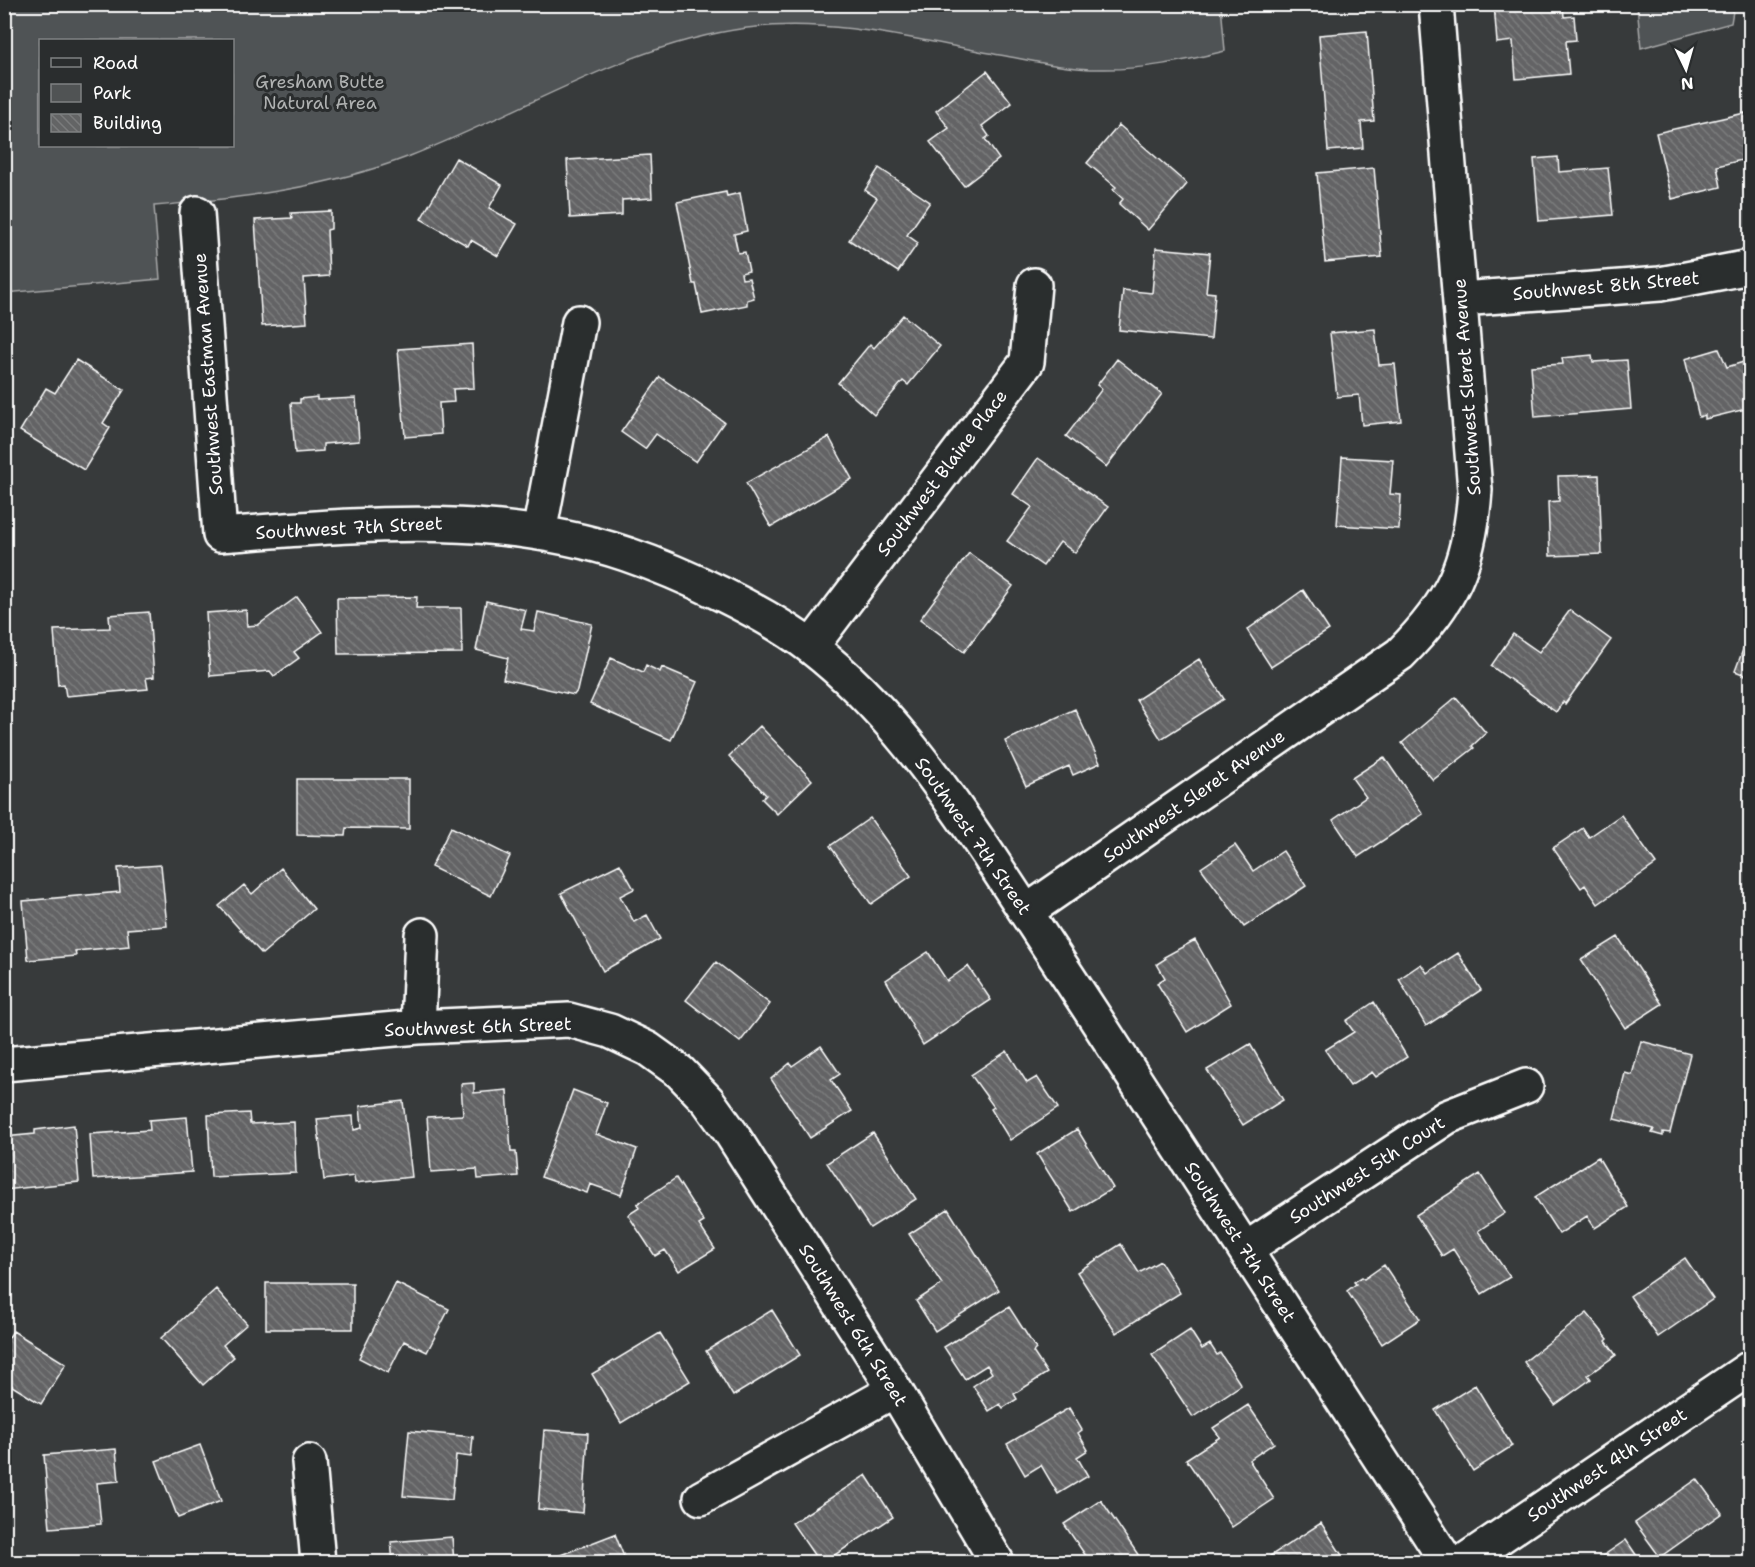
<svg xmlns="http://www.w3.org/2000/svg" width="1755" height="1567" font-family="'Shantell Sans',sans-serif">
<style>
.park{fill:#505354;stroke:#a8a9aa;stroke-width:1.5;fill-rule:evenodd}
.building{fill:url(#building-back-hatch);stroke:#fff;stroke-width:1.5}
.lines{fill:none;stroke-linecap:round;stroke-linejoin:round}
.street-casing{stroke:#fff;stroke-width:38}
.street{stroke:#2a2d2e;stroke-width:33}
.labels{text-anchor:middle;stroke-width:6;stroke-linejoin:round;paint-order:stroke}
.park-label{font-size:18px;fill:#b0b2b2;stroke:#2a2d2e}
.street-label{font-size:18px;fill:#fff;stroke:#2a2d2e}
</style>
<defs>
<pattern id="building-back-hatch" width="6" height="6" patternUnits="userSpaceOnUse" patternTransform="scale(1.5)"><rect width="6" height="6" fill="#636465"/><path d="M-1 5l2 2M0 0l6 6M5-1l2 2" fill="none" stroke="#7a7b7c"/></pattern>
</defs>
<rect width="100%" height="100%" fill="#373a3b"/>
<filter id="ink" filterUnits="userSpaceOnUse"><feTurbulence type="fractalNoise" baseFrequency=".0167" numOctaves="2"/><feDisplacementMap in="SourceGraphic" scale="12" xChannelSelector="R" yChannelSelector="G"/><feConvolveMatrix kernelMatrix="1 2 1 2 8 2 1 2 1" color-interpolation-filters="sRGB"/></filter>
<g filter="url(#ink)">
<path class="park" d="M5,5h1216l4,46c-41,10 -82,19 -126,18 -31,0 -62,-7 -93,-13 -85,-15 -172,-39 -259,-28 -121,16 -225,85 -337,128 -83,32 -168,42 -256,50l6,73 -155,14zM40,40h192v106h-192z
M1637,5v-1l97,1 -3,18 -90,25z"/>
<path class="building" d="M1494,4h69l1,13 10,-1 2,24 -10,1 3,33 -53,5 -3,-38 -16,2z
M1367,31l7,90 -13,1 2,26 -35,3 -9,-116z
M987,71l25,32 -30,23 7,10 -4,3 14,20 -35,27 -34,-44 19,-14 -13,-17z
M1745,113l5,24v21l-33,8 4,21 -49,12 -16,-66z
M1119,125l68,59 -39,46 -29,-26 4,-5 -10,-9 3,-3 -29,-24z
M650,155l2,43 -30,2v15l-52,3 -3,-58z
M1558,157l1,15 49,-4 5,47 -74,6 -5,-62z
M456,158l46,27 -13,23 28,16 -19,32 -27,-16 -3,6 -47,-27z
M879,168l51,34 -23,33 11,8 -20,29 -49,-32 28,-42 -12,-8z
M1374,168l8,89 -57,5 -8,-89z
M726,192l1,4 13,-3 7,38 -13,3 4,19 7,-1 4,19 -8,2 1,6 7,-1 5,20 -7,2v5l-45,9 -6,-30h-3l-16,-82z
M331,211v18l-4,1 2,46 -25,2 3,45 -45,3 -7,-106 37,-2 -1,-5z
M1156,248l54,5 -4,39 9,1 -4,46 -92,-9 4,-40 29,3z
M903,315l37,31 -32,39 -5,-4 -29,34 -36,-32 32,-39 4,4z
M1375,329l4,36 16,-1 6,57 -39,4 -3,-30 -22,2 -7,-64z
M472,344l2,44 -21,1 1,13 -15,1 2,31 -36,3 -7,-88z
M1719,349l8,18 23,-7v48l-45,11v-4l-6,2 -14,-58z
M1592,355l1,7 34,-2 4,49 -96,8 -4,-51 32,-2 -1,-6z
M1117,359l45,35 -56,73 -40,-31 36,-47 -5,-4z
M76,360l48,30 -21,33 7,5 -26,42 -64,-39 26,-43 9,5z
M660,377l64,45 -28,40 -40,-28 -11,15 -24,-17z
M317,397v3l39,-2 3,43 -36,3v7l-28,2 -4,-50h9v-4z
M829,437l23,42 -81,48 -25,-44z
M1342,457l51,3 -3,34 11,1 -2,34 -62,-4z
M1038,458l70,49 -33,46 -15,-11 -17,24 -36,-25 25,-34 -19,-13z
M1599,475l3,79 -52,2 -2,-54 11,-1 -1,-25z
M969,553l44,33 -49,66 -44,-33z
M1303,590l26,40 -58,37 -24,-37z
M297,597l25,35 -28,20 5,6 -25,18 -4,-5 -60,5 -4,-63 40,-3 1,16 11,-1z
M417,597l-1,11h45l1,45 -124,1 -1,-56z
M486,601l40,9 -5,19 13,2 4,-19 54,12 -15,67 -3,4 -71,-16 5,-21 -32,-8z
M1570,610l41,30 -46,64 -2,-2 -7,10 -65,-46 22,-32 26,18z
M149,612l5,65 -8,1 2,11 -82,7 -2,-12 -6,1 -4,-55 56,-2 -1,-13z
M1750,631v46l-15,-6z
M611,658l32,14 3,-7 14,7 2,-5 35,15 -26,58 -81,-36z
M1199,659l25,40 -63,40 -25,-39z
M1456,697l30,36 -14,13 2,2 -41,32 -31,-37z
M1075,709l25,54 -27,12 -4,-9 -43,20 -21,-45z
M760,726l52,54 -35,34 -15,-15 4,-4 -37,-39z
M1384,757l39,57 -65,43 -25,-37 33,-23 -14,-19z
M297,779h112v50l-63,-1 -1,8 -48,-1z
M1621,815l35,49 -58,40 -13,-19 -4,3 -28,-40 30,-20 6,9z
M870,818l41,58 -40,28 -41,-58z
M451,827l59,29 -19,40 -60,-29z
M1235,845l18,26 30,-20 23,35 -62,41 -43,-59z
M620,864l14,25 -14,7 14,26 13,-7 13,24 -57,32 -42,-78z
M161,865l6,61 -40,3 2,17 -54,5 1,5 -48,4 -5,-59 97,-9 -2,-24z
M281,868l33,41 -52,45 -43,-48 25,-21 8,9z
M1618,937l44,67 -37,24 -44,-68z
M1195,940l36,64 -44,28 -30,-49 8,-5 -8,-14 8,-5 -1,-2z
M928,952l19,29 21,-15 23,34 -68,45 -37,-65z
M1458,953l23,37 -55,36 -27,-47 22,-15 6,9z
M716,962l54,42 -30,38 -54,-42z
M1374,1002l33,55 -31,20 -4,-5 -22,14 -25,-36 29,-18 -8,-11z
M1641,1041l49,13 -20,79 -7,-1v4l-11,-3 2,-4 -40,-10 11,-46 7,2z
M1250,1044l33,56 -40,25 -36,-55z
M821,1046l19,28 -9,6 21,31 -42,27 -39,-59 19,-16 2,3z
M1007,1051l20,32 10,-6 21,31 -48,32 -19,-31 3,-2 -23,-32z
M474,1083v10l33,-3 4,62h5l2,24 -40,3 -1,-10 -46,3 -4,-55 36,-2 -2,-31z
M573,1090l34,13 -11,31 41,15 -16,46 -31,-11 -3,9 -46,-16z
M403,1101l9,76 -57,6 -1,-7 -30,4 -7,-61 36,-3 1,14 8,-2 -2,-22z
M249,1113l1,11 44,-2 2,51 -85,4 -3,-62z
M187,1117l5,55 -99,7 -3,-45 60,-4 -1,-10z
M74,1125l5,57 -75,8v-53l31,-3v-4z
M1077,1129l36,59 -40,24 -36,-58z
M873,1133l43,66 -46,29 -43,-65z
M1598,1157l30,50 -33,21 -8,-12 -28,18 -24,-37z
M1480,1174l25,39 -27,18 32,46 -28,17 -29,-45 -11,7 -26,-41z
M676,1178l28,44 -5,3 16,24 -36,22 -14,-21 -10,6 -27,-41 11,-7 -2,-4z
M948,1209l51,81 -64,41 -19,-30 26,-17 -33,-50z
M1121,1244l18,29 21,-12 20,32 -64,40 -39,-61z
M1685,1258l28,41 -55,38 -28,-41z
M1384,1265l36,54 -38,25 -35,-53 9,-7 -2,-2 8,-5 2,2z
M266,1283h87v46h-87z
M396,1283l53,26 -22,43 -23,-11 -16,32 -29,-15z
M216,1289l31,35 -24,21 11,12 -31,28 -42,-47z
M1009,1307l27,42 -3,3 14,21 -33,21 3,5 -14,9 -3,-4 -11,7 -16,-25 19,-13 -5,-8 -22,14 -21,-32z
M772,1310l28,45 -67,41 -27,-45z
M1587,1313l17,21 4,5 -2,2 10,14 -28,20 3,4 -36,26 -31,-43z
M1190,1330l12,19 8,-5 7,11 3,-2 21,32 -48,32 -41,-62z
M13,1331l53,33 -25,40 -37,-23v-36z
M660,1333l30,48 -69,42 -29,-49z
M1475,1385l37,61 -39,25 -38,-61z
M1248,1405l26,38 -25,17 25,39 -42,28 -46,-68 34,-22 -7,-9z
M1069,1408l13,22 -4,3 10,17 -11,7 11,19 -30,18 -17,-29 -16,10 -18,-31z
M544,1430l44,3 -5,80 -45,-4z
M409,1431l64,6 -2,20 -15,-2 -4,45 -49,-4z
M200,1445l21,56 -43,17 -22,-57z
M116,1449l3,32 -22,2 4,41 -51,4 -6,-73z
M866,1475l27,42 -69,45h-5l-27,-39z
M1697,1479l25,34 -62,44 -25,-34z
M1101,1500l40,59 -5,3h-46l-26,-38z
M1321,1523l24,37 -4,2h-80z
M615,1534l11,28h-66l-2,-6z
M452,1537l2,25h-61l-2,-20z
M1626,1540l15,22h-47z"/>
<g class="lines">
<g class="street-casing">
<path id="street" d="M197,213l23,322c135,-10 275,-25 406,19 56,19 140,58 186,94 72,56 125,131 175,205 35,53 70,107 105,160 119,183 237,366 355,549
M1461,299l199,-15 90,-17
M539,533l40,-211
M811,647l216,-285 7,-77
M1026,912l374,-258c52,-52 70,-90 75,-164l-39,-486
M418,1027l4,-92
M4,1064l414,-37 151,-7 41,11 38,18 32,23 28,29 23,32 164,257 102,172
M1246,1249l201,-132 79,-31
M309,1462l9,100
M701,1498l194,-108
M1463,1562l287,-194"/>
</g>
<use href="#street" class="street"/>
</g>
</g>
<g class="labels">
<g class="park-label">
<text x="320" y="88">Gresham Butte<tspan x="320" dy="21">Natural Area</tspan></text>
</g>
<g class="street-label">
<text transform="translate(1606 286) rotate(-5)" y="6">Southwest 8th Street</text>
<text transform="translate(208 374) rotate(-94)" y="6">Southwest Eastman Avenue</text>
<text transform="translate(1467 387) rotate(-94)" y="6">Southwest Sleret Avenue</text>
<text transform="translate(942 473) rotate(-53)" y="6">Southwest Blaine Place</text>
<text transform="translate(349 528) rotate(-3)" y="6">Southwest 7th Street</text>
<text transform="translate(1194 796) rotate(-35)" y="6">Southwest Sleret Avenue</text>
<text transform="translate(973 836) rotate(55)" y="6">Southwest 7th Street</text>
<text transform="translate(478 1027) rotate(-2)" y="6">Southwest 6th Street</text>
<text transform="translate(1367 1170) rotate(-33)" y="6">Southwest 5th Court</text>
<text transform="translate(1240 1242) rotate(57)" y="6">Southwest 7th Street</text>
<text transform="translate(853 1325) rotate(58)" y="6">Southwest 6th Street</text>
<text transform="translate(1607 1465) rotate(-34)" y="6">Southwest 4th Street</text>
</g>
</g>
<rect width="1755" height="1567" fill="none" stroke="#2a2d2e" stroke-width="24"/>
<rect x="12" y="12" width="1731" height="1543" fill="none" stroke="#fff" stroke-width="2" filter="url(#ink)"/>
<rect x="39" y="39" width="195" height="108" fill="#2a2d2e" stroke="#7f8182" stroke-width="1.5"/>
<rect x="51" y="58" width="30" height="9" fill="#2a2d2e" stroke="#7f8182" stroke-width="1.5"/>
<text x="93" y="69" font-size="18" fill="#ffffff">Road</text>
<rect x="51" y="84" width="30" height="18" fill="#505354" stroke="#7f8182" stroke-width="1.5"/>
<text x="93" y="99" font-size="18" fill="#ffffff">Park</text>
<rect x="51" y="114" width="30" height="18" fill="url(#building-back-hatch)" stroke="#7f8182" stroke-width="1.5"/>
<text x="93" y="129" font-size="18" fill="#ffffff">Building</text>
<g transform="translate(1686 69) rotate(175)" stroke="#2a2d2e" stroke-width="4.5" paint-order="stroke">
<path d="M0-4.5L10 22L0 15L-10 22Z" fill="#ffffff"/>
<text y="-9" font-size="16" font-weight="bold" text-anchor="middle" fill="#ffffff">N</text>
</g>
</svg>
